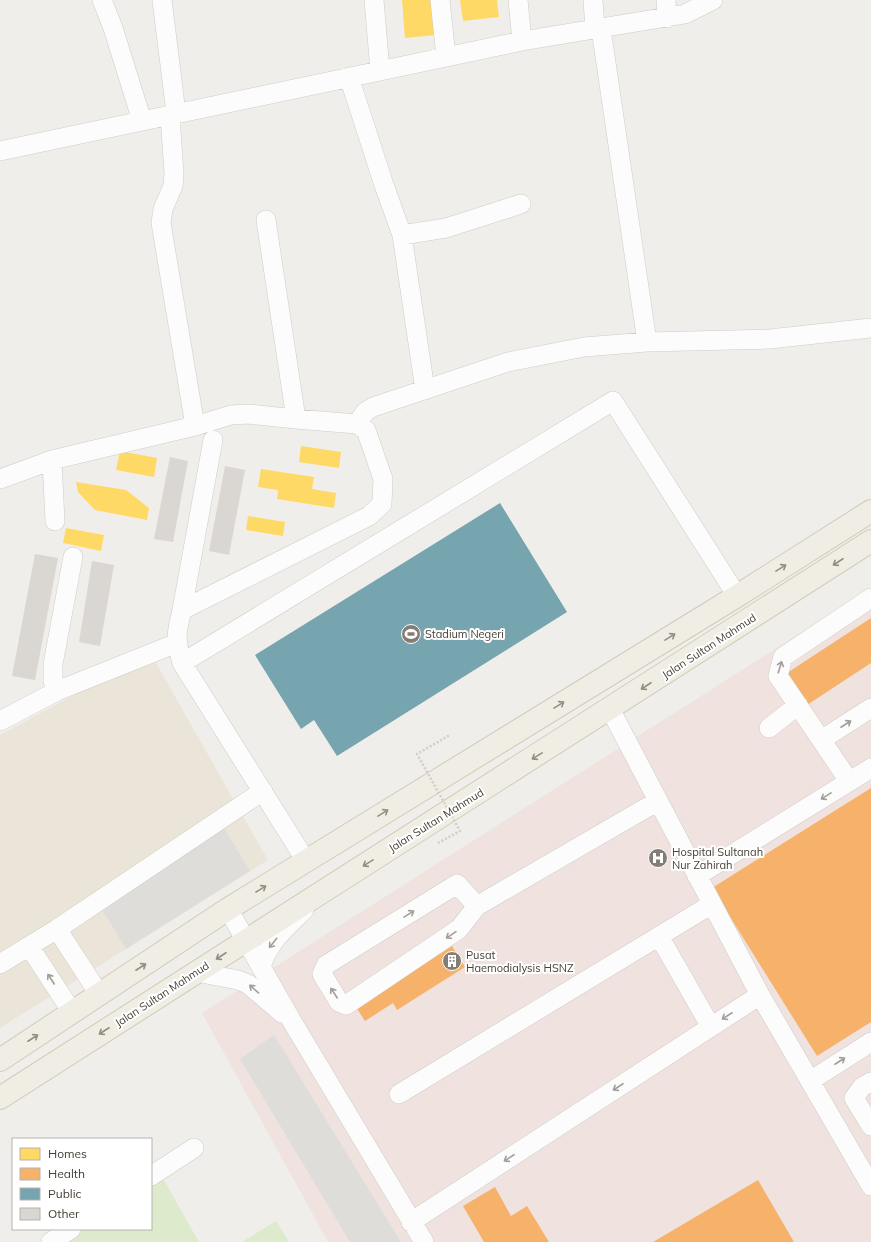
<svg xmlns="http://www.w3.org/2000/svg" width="871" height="1242" font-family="Mulish,sans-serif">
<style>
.education{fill:#ebe5d9}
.medical{fill:#efe2df}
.green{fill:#ddeacb}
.parking{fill:#dfddda}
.homes{fill:#ffd966}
.health{fill:#f6b26b}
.public{fill:#76a5af}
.building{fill:#dad7d2}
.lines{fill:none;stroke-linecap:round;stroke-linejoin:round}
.minor-casing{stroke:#ceccc7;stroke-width:20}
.major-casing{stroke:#d2cab8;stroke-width:24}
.minor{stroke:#fdfcfc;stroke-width:19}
.major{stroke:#f0ede4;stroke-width:22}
.path-bridge{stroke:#d0cecb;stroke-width:2.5;stroke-dasharray:2 2;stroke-linecap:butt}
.oneway{stroke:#928e84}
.oneway2{stroke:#a29e99}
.labels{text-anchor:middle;stroke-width:4;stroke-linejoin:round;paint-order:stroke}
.poi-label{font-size:11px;fill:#464036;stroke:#fff;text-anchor:start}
.street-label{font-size:11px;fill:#464036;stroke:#fff}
</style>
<rect width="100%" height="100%" fill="#f0eeea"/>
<path class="education" d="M152,656l116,204 -268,168v-293l96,-52z"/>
<path class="medical" d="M871,588v654h-543l-126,-229z"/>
<path class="green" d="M161,1175l38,67h-138l7,-13h83v-49z
M276,1221l13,21h-47z"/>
<path class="parking" d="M216,815l34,56 -124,78 -34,-56z
M274,1035l127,207h-51l-110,-183z"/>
<path class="homes" d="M402,0h30l3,35 -30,3z
M460,0h37l2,17 -36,4z
M301,446l40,6 -2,16 -40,-6z
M120,451l37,7 -3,19 -38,-7z
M261,469l53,8 -2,12 24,4 -2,15 -57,-9 1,-9 -20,-3z
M76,482l50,8 23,18 -2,12 -52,-10 -17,-18z
M248,516l37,6 -2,14 -37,-6z
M66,528l38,7 -3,16 -38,-8z"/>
<path class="health" d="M871,618v45l-64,42 -20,-32z
M871,788v234l-54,34 -105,-168z
M452,946l13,21 -68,43 -4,-7 -28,18 -9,-14 51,-32 -10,-16 17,-11 10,16z
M758,1180l36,62h-141z
M495,1187l16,29 16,-10 22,36h-65l-21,-36z"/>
<path class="public" d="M500,503l67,109 -230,144 -23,-36 -13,9 -46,-74z"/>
<path class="building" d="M170,457l18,4 -15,81 -19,-3z
M225,466l20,4 -16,85 -20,-4z
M35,554l23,4 -23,122 -23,-4z
M92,561l22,4 -14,81 -21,-4z"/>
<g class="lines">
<g class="minor-casing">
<path id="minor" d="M102,0l11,28 29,93
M162,0l14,113
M374,0l6,71
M440,0l6,57
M518,0l4,41
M593,0l2,29
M666,0l1,18
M601,29l46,313
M349,77l35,108 18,50 23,155
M170,115l4,59 -1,12 -10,23 -2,14 34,203
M0,151l522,-110 163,-27 28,-14
M266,220l30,199
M402,235l44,-7 75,-24
M357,424l8,-12 8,-5 135,-45 76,-15 63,-5 123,-3 101,-11
M52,460l3,61
M0,479l52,-19 143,-34 36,-11 17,-1 48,5 61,5 9,6 17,49 -1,25 -13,12 -187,94c-6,24 -7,29 0,53l124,198
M182,610l31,-170
M182,663l431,-262 124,195
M57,691l-4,-10v-17l20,-107
M610,709l150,286 111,191
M0,721l57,-30 120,-48
M769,728l29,-23
M821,740l50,-32
M849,781l-71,-105 5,-19 88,-59
M697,876l174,-108
M477,906l-20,-22 -131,81 -4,9 17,28 7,3 113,-76 18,-23 181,-105
M228,909l65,114 131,219
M57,929l42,65
M659,936l52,91
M29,946l43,66
M0,964l57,-35 206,-138
M261,967c7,-25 25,-39 43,-57
M196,972l42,8 10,4 34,29
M810,1081l61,-39
M871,1082l-9,5 -8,11 17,28
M399,1094l313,-190
M151,1176l43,-28
M411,1222l349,-227
M51,1242l20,-13"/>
</g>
<g class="major-casing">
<path id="major" d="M0,1060l228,-151 509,-313 134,-85
M0,1098l871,-557"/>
</g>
<use href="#minor" class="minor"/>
<use href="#major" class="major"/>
<path class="path-bridge" d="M438,843l22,-12 -43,-77 33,-19"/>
</g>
<defs><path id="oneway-shaft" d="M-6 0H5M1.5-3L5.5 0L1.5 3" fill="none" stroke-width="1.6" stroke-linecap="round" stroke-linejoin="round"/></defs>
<g class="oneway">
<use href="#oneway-shaft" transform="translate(838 562) rotate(147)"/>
<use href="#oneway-shaft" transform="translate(781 568) rotate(-32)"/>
<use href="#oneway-shaft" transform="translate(670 637) rotate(-32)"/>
<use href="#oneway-shaft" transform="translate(646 686) rotate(147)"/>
<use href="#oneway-shaft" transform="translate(559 705) rotate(-32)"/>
<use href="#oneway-shaft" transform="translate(537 756) rotate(148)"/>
<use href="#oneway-shaft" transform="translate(383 813) rotate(-32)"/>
<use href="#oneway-shaft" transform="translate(368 863) rotate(148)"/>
<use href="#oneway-shaft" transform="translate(261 889) rotate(-32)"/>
<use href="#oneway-shaft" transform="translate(221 956) rotate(147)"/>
<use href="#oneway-shaft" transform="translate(141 967) rotate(-33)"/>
<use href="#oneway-shaft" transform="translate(104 1031) rotate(147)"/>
<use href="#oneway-shaft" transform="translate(33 1038) rotate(-33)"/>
</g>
<g class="oneway2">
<use href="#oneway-shaft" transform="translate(780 667) rotate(-73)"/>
<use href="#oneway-shaft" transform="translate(846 724) rotate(-33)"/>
<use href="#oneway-shaft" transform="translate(826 796) rotate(148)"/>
<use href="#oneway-shaft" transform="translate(409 914) rotate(-32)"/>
<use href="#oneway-shaft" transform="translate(451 935) rotate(146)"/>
<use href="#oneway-shaft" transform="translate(273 943) rotate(129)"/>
<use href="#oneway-shaft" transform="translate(51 979) rotate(-123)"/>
<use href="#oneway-shaft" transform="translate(254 989) rotate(-139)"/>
<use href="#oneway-shaft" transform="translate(334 993) rotate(-123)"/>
<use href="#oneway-shaft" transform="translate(727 1016) rotate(147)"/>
<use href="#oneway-shaft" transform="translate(840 1061) rotate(-33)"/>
<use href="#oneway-shaft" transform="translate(618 1087) rotate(147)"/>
<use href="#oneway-shaft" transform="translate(509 1158) rotate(147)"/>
</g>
<defs>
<g id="stadium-disc" transform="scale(1)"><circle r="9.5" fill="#827d75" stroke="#fff"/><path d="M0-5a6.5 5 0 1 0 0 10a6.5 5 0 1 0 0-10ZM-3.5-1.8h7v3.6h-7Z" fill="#fff"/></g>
<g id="hospital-disc" transform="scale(1)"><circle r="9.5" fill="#827d75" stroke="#fff"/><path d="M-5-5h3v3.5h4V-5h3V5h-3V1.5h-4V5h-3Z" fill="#fff"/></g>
<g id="building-disc" transform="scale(1)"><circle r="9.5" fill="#827d75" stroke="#fff"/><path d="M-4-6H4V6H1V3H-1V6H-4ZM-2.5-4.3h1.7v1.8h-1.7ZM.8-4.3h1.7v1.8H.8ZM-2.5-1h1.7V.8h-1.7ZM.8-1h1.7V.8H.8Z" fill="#fff"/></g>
</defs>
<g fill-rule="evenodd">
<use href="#stadium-disc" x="411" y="634"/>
<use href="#hospital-disc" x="658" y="858"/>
<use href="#building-disc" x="452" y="961"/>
</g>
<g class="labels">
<g class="poi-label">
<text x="425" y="638">Stadium Negeri</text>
<text x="672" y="856">Hospital Sultanah<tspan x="672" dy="13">Nur Zahirah</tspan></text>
<text x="466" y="959">Pusat<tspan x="466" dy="13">Haemodialysis HSNZ</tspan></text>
</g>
<g class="street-label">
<text transform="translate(709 646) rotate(-33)" y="4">Jalan Sultan Mahmud</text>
<text transform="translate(436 820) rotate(-32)" y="4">Jalan Sultan Mahmud</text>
<text transform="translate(162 994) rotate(-33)" y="4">Jalan Sultan Mahmud</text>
</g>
</g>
<rect x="12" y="1138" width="140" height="92" fill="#ffffff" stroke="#b5b3af"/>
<rect x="20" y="1148" width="20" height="12" fill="#ffd966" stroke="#b5b3af"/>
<text x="48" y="1158" font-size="12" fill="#464036">Homes</text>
<rect x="20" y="1168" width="20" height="12" fill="#f6b26b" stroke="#b5b3af"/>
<text x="48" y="1178" font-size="12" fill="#464036">Health</text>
<rect x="20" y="1188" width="20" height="12" fill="#76a5af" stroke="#b5b3af"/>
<text x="48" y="1198" font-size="12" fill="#464036">Public</text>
<rect x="20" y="1208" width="20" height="12" fill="#dad7d2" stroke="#b5b3af"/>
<text x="48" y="1218" font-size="12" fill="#464036">Other</text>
</svg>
